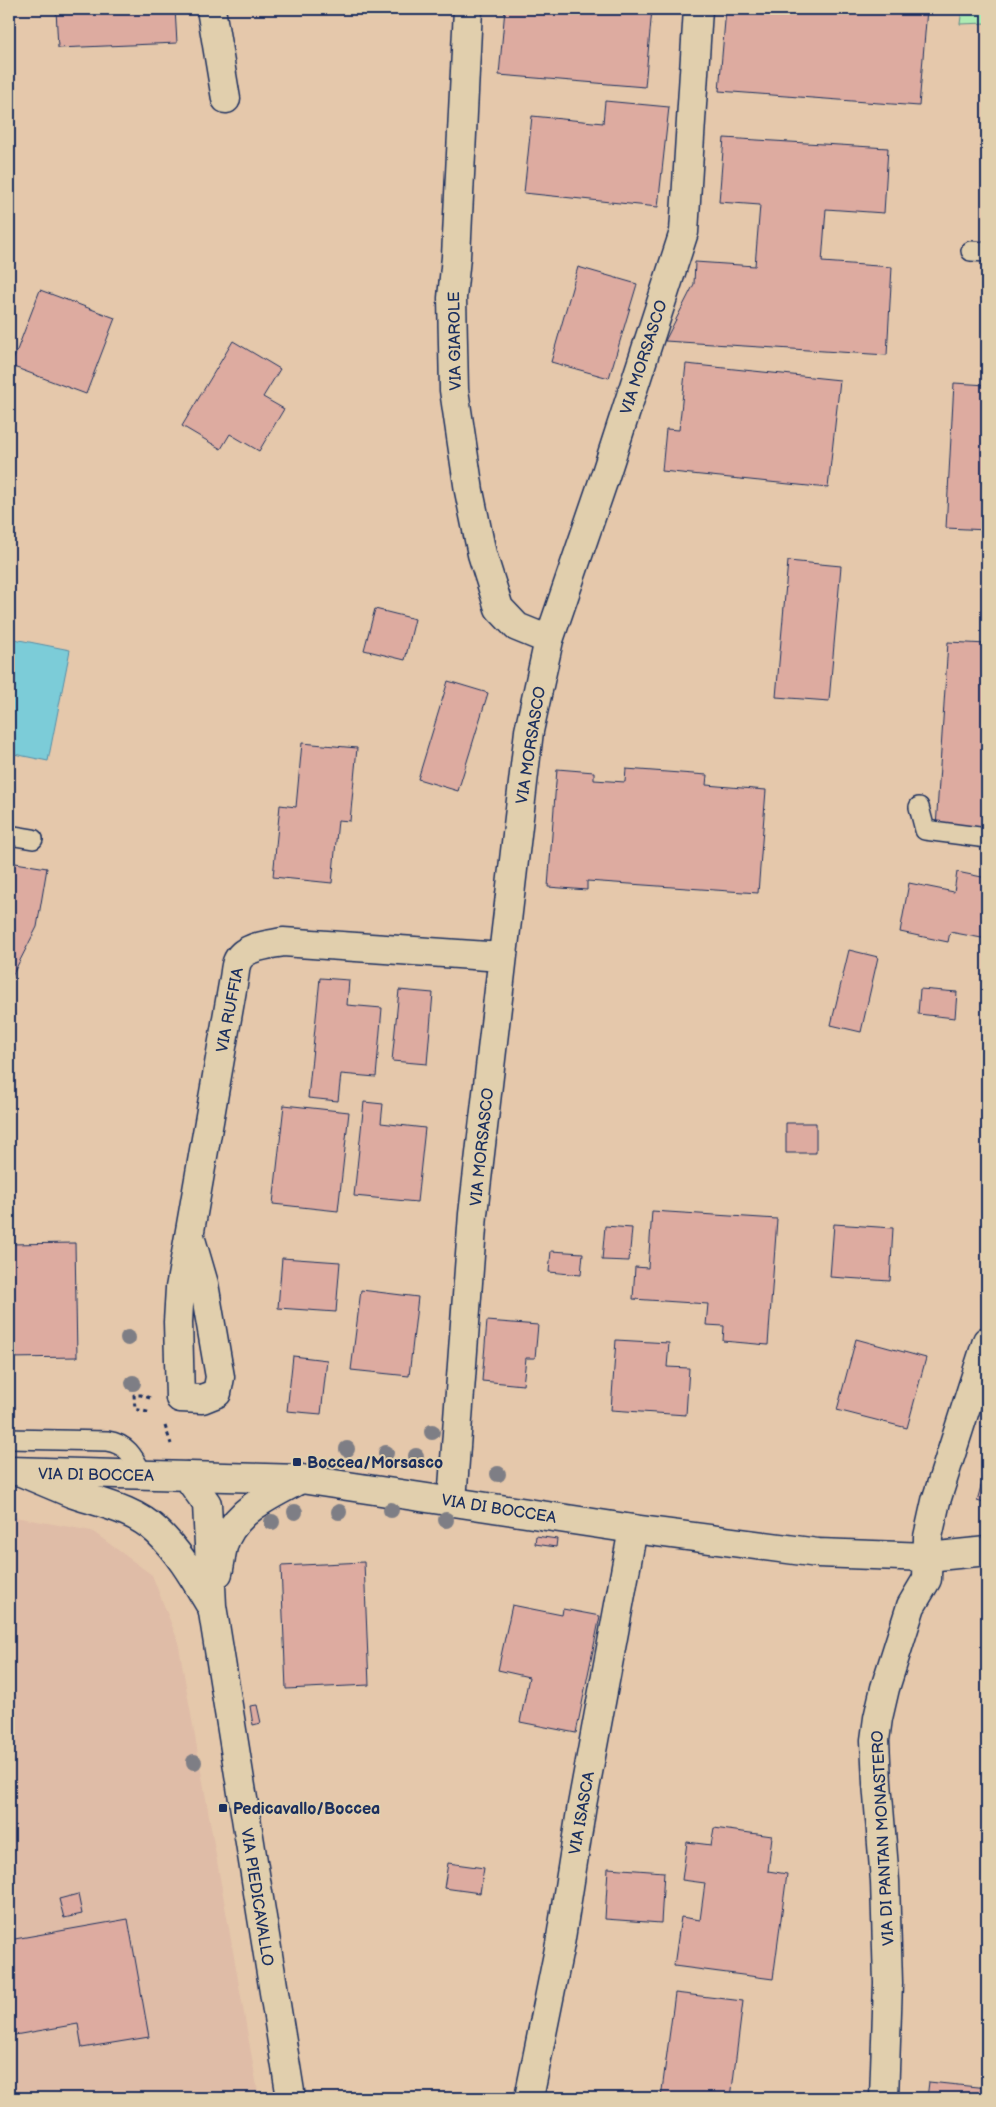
<svg xmlns="http://www.w3.org/2000/svg" width="996" height="2107" font-family="'Balsamiq Sans',sans-serif">
<style>
.built{fill:#dfbca7}
.green{fill:#adebb3;stroke:#648d88}
.water{fill:#7cccd8;stroke:#558da7}
.building{fill:#ddaba0;stroke:#1b2f5e}
.lines{fill:none;stroke-linecap:round;stroke-linejoin:round}
.service-casing{stroke:#1b2f5e;stroke-width:22}
.minor-casing{stroke:#1b2f5e;stroke-width:31}
.secondary-casing{stroke:#1b2f5e;stroke-width:31}
.path{stroke:#1b2f5e;stroke-width:3;stroke-dasharray:4 4;stroke-linecap:butt}
.service{stroke:#e1cfad;stroke-width:19}
.minor{stroke:#e1cfad;stroke-width:28}
.secondary{stroke:#e1cfad;stroke-width:28}
.tree{fill:#7e7e85}
.poi-dot{fill:#1b2f5e;stroke:#e1cfad;stroke-width:2}
.labels{text-anchor:middle;stroke-width:4;stroke-linejoin:round;paint-order:stroke}
.street-label{font-size:16px;fill:#1b2f5e;stroke:#e1cfad}
.poi-label{font-size:16px;font-weight:bold;fill:#1b2f5e;stroke:#e1cfad;text-anchor:start}
</style>
<rect width="100%" height="100%" fill="#e5c8ab"/>
<filter id="ink" filterUnits="userSpaceOnUse"><feTurbulence type="fractalNoise" baseFrequency=".02" numOctaves="2"/><feDisplacementMap in="SourceGraphic" scale="10" xChannelSelector="R" yChannelSelector="G"/><feConvolveMatrix kernelMatrix="1 2 1 2 8 2 1 2 1" color-interpolation-filters="sRGB"/></filter>
<g filter="url(#ink)">
<path class="built" d="M9,1516l83,15 60,44 26,66 81,457h-250z"/>
<path class="green" d="M962,9h25v14l-27,1z"/>
<path class="water" d="M9,638l61,12 -22,111 -39,-8z"/>
<path class="building" d="M56,9h119l2,34 -119,5z
M505,9h147l-7,78 -146,-12z
M726,9h201l-8,97 -200,-15z
M605,101l64,6 -11,100 -134,-14 8,-77 71,7z
M724,138l164,10 -4,65 -58,-4 -4,53 70,5 -5,88 -222,-14 29,-57 1,-22 60,4 5,-61 -41,-3z
M578,267l59,17 -28,94 -58,-16z
M40,290l75,28 -29,76 -75,-28z
M233,341l47,28 -17,28 21,12 -25,42 -29,-17 -9,15 -39,-23z
M686,364l154,16 -12,108 -166,-17 4,-42 13,1z
M954,383l33,2v145l-41,-2z
M788,561l53,5 -12,135 -53,-4z
M375,609l40,10 -10,41 -41,-10z
M948,642l39,2v188l-51,-4z
M448,681l40,12 -30,98 -40,-12z
M302,743l55,5 -7,73 -12,-1 -6,63 -59,-6 7,-72 16,2z
M557,769l37,3v8l31,2 1,-13 81,6 -1,10 60,5 -8,103 -171,-12v9l-39,-3z
M9,862l38,6 -10,59 -28,55z
M957,872l30,6v61l-37,-7 -2,10 -48,-10 9,-49 45,9z
M849,950l29,7 -17,75 -30,-7z
M320,978l29,2 -2,25 35,3 -6,69 -35,-3 -3,27 -30,-3z
M920,989l37,3 -2,26 -37,-4z
M399,990l34,3 -6,71 -35,-3z
M987,1010v41l-7,-1z
M364,1102l19,2 -2,19 44,5 -8,74 -63,-6z
M284,1105l65,7 -11,99 -65,-7z
M786,1123h30v30h-30z
M652,1211l125,8 -9,126 -45,-4 1,-15 -18,-1 2,-21 -75,-5 2,-32 13,1z
M834,1224l59,4 -3,53 -60,-4z
M605,1226l27,2 -3,33 -27,-1z
M75,1243l2,114 -68,1v-114z
M551,1251l32,2 -2,22 -32,-3z
M282,1258l58,4 -4,50 -58,-4z
M361,1290l57,7 -9,79 -58,-6z
M487,1321l51,4 -3,33h-9l-3,27 -41,-4z
M856,1339l70,19 -19,70 -70,-18z
M616,1340l53,3 -2,24 22,1 -3,47 -75,-5z
M293,1356l34,4 -6,54 -34,-3z
M987,1464v40l-10,-3z
M536,1536l21,3 -1,8 -21,-3z
M364,1562l5,123 -83,4 -5,-123z
M512,1605l50,10 1,-6 37,7 -24,117 -56,-11 9,-45 -31,-7z
M257,1705l4,18 -8,2 -3,-19z
M714,1828l58,8 -4,35 19,3 -14,105 -99,-13 7,-49 19,3 5,-37 -23,-3 5,-38 24,3z
M448,1863l36,5 -4,25 -36,-5z
M608,1868l56,4 -3,51 -56,-4z
M78,1894l4,20 -18,4 -5,-19z
M128,1919l21,118 -67,11 -4,-24 -69,12v-96z
M675,1993l68,8 -12,97h-70z
M929,2082l58,6v10h-60z"/>
<g class="lines">
<g class="service-casing">
<path id="service" d="M971,251l16,1
M919,807l6,23 62,8
M9,835l24,4
M9,1439l98,2c21,3 27,17 36,34"/>
</g>
<g class="minor-casing">
<path id="minor" d="M211,9l15,90
M468,9l-12,248 -4,41 2,92 15,101 13,63 17,54 18,19 32,13
M190,1236l14,48 16,93 -3,16 -15,6 -22,-1 -2,-76 2,-34 54,-310c1,-5 1,-11 3,-16 6,-16 32,-17 46,-20l219,15
M21,1472c17,7 33,14 50,21 29,10 63,16 87,39 21,20 36,46 51,71
M187,1476l20,28 5,102 79,492
M452,1501l21,-287 56,-483 20,-91 55,-161 80,-247 14,-223
M218,1573c3,-11 3,-25 8,-35 14,-30 47,-44 75,-59
M529,2098l31,-154 22,-139 51,-276
M884,2098l4,-115 -3,-102 -8,-98 -2,-43 3,-22 7,-30 26,-82 16,-27 1,-42 8,-36 51,-160"/>
</g>
<g class="secondary-casing">
<path id="secondary" d="M9,1471l292,8 332,50 185,24 110,4 59,-6"/>
</g>
<path class="path" d="M150,1398l-9,-3h-7l1,14 17,4
M165,1426l6,18"/>
<use href="#service" class="service"/>
<use href="#minor" class="minor"/>
<use href="#secondary" class="secondary"/>
</g>
<g class="tree">
<circle cx="128" cy="1338" r="8"/>
<circle cx="133" cy="1383" r="8"/>
<circle cx="432" cy="1432" r="8"/>
<circle cx="347" cy="1449" r="8"/>
<circle cx="386" cy="1453" r="8"/>
<circle cx="416" cy="1456" r="8"/>
<circle cx="498" cy="1474" r="8"/>
<circle cx="391" cy="1510" r="8"/>
<circle cx="295" cy="1512" r="8"/>
<circle cx="339" cy="1512" r="8"/>
<circle cx="446" cy="1520" r="8"/>
<circle cx="272" cy="1522" r="8"/>
<circle cx="194" cy="1762" r="8"/>
</g>
</g>
<g class="poi-dot">
<rect x="292" y="1457" width="10" height="10" rx="2.5"/>
<rect x="218" y="1803" width="10" height="10" rx="2.5"/>
</g>
<g class="labels">
<g class="street-label">
<text transform="translate(454 341) rotate(-91)" y="6">VIA GIAROLE</text>
<text transform="translate(643 357) rotate(-72)" y="6">VIA MORSASCO</text>
<text transform="translate(530 745) rotate(-81)" y="6">VIA MORSASCO</text>
<text transform="translate(229 1010) rotate(-79)" y="6">VIA RUFFIA</text>
<text transform="translate(481 1147) rotate(-84)" y="6">VIA MORSASCO</text>
<text transform="translate(96 1474) rotate(1)" y="6">VIA DI BOCCEA</text>
<text transform="translate(499 1508) rotate(9)" y="6">VIA DI BOCCEA</text>
<text transform="translate(581 1813) rotate(-80)" y="6">VIA ISASCA</text>
<text transform="translate(882 1838) rotate(-93)" y="6">VIA DI PANTAN MONASTERO</text>
<text transform="translate(258 1897) rotate(81)" y="6">VIA PIEDICAVALLO</text>
</g>
<g class="poi-label">
<text x="307" y="1468">Boccea/Morsasco</text>
<text x="233" y="1814">Pedicavallo/Boccea</text>
</g>
</g>
<rect width="996" height="2107" fill="none" stroke="#e1cfad" stroke-width="30"/>
<rect x="15" y="15" width="966" height="2077" fill="none" stroke="#1b2f5e" stroke-width="2" filter="url(#ink)"/>
</svg>
